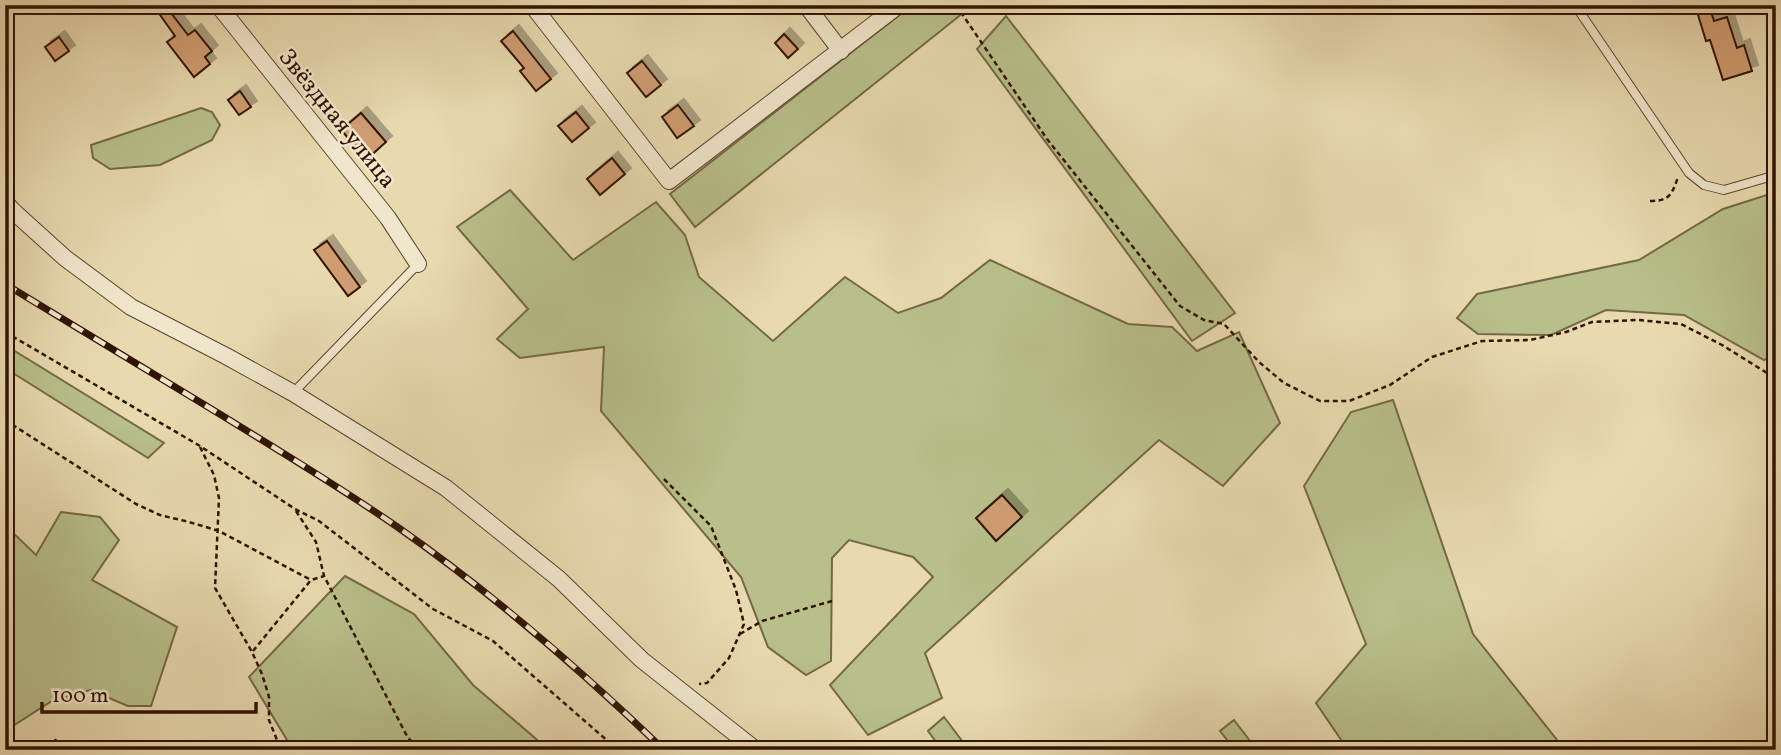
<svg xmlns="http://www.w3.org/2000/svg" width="1781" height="755" font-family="Vollkorn,serif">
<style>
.green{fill:#b8bf8a;stroke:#746946;stroke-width:2}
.building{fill:#d09d72;stroke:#301302;stroke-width:2;filter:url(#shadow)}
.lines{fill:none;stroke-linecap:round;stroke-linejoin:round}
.lane-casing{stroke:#5e442d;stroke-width:10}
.street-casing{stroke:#5e442d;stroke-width:18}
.path{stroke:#301302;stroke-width:2.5;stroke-dasharray:5 3.5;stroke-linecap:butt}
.lane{stroke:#f0e6cb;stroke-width:8}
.street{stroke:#f0e6cb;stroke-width:16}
.rail-casing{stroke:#301302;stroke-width:7}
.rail{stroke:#f0e6cb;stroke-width:4.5;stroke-dasharray:13;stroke-linecap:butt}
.labels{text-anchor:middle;stroke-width:5;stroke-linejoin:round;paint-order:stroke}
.street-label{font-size:24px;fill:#301302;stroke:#f0e6cb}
</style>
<defs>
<filter id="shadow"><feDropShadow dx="6" dy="-6" stdDeviation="0" flood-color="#0004"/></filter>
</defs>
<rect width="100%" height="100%" fill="#e8d9af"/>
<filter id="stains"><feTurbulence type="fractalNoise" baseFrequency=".00286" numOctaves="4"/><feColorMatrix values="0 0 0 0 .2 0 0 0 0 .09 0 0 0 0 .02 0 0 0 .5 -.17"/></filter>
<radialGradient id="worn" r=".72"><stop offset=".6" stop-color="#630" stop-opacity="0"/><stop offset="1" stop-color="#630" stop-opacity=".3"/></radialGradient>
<path class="green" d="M912,5h61l-278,222 -25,-33z
M1006,16l229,297 -43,28 -215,-292z
M201,108l11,4 8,13 -8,15 -52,25 -50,4 -17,-11 -2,-13z
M510,190l63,70 83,-58 29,33 14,42 74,64 72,-64 53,36 43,-15 49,-38 138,64 44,3 25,24 42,-19 41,91 -57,63 -64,-46 -234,213 17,45 -74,37 -38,-50 103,-108 -20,-20 -64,-17 -17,18 -1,103 -25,14 -38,-28 -27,-70 -140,-166 3,-64 -84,11 -23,-19 31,-30 -71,-82z
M1776,192v162l-12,6 -80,-45 -78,-5 -55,25 -73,-1 -21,-16 20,-24 162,-34 84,-51z
M5,345l159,98 -16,15 -143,-90z
M1393,400l80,234 92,116h-217l-32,-47 50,-59 -62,-158 47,-74z
M61,512l39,5 19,23 -27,40 85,47 -26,79h-23l-38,-16 -38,11 -47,30v-206l31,30z
M345,576l69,38 59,71 76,65h-256l-44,-73z
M944,717l25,33h-27l-14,-19z
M1234,720l23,30h-22l-15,-19z"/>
<path class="building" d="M153,5h30l-12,8 17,22 7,-5 17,21 -7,6 5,7 -16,13 -27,-35 8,-6z
M1695,5h14l5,16 13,-4 10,31 7,-3 8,26 -29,9 -13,-40 -4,1z
M513,31l38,48 -15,12 -16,-20 4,-3 -23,-27z
M784,34l14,15 -10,9 -13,-15z
M59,37l10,14 -14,10 -10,-14z
M642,61l19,24 -15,12 -19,-24z
M240,91l11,16 -12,8 -11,-15z
M678,105l16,21 -17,12 -15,-21z
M576,112l13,16 -17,14 -14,-16z
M361,113l25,29 -19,17 -26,-29z
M612,158l13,16 -25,21 -13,-16z
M327,241l33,46 -12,9 -34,-46z
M1002,495l20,22 -26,24 -20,-23z"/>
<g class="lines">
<g class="lane-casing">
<path id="lane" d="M1575,5l114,168 15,12 20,5 52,-15
M293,393l125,-129"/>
</g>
<g class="street-casing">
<path id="street" d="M218,5l170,213 30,46
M532,5l137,176 230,-176
M806,5l35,46
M5,202l8,9 52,47 66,49 95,49 67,37 153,95 113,91 83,81 114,90"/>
</g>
<path class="path" d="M956,5l91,134 133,167 24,14 20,4 35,38 25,21 36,18h29l41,-16 42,-28 50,-16 48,-1 36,-8 26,-10 46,-2 43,4 41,21 45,28h9
M1650,201c20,0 22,-7 28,-24
M5,332l195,114 95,63 24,12 114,88 60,32 125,109
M5,420l131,84 24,11 29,7 30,9 92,49
M200,447l14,28 5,23 -4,90 37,64 10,22 7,23v23l12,30
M664,479l47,47 25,64 8,34 -15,34 -22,25 -8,1
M296,511l20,31 8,34 84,162 14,12
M740,634l22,-13 70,-20
M253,651l58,-71 13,-4
M50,750l6,-11"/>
<use href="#lane" class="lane"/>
<use href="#street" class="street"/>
<g class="rail-casing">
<path id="rail" d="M5,284c71,43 142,86 213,129 60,37 120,73 178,113 96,67 184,143 268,224"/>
</g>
<use href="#rail" class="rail"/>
</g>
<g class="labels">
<g class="street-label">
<text transform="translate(338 118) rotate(51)" y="8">Звёздная улица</text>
</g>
</g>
<rect width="1781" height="755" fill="none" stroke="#e8d9af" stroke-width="28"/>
<rect x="7" y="7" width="1767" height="741" fill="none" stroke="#301302" stroke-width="3.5"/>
<rect x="14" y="14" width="1753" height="727" fill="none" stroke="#301302" stroke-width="2"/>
<path d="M42 702v10h214v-10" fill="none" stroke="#301302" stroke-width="3.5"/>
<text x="52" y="702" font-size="21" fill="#301302" stroke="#f0e6cb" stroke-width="5" paint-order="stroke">100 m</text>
<rect width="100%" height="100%" filter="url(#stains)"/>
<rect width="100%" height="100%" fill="url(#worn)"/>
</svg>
